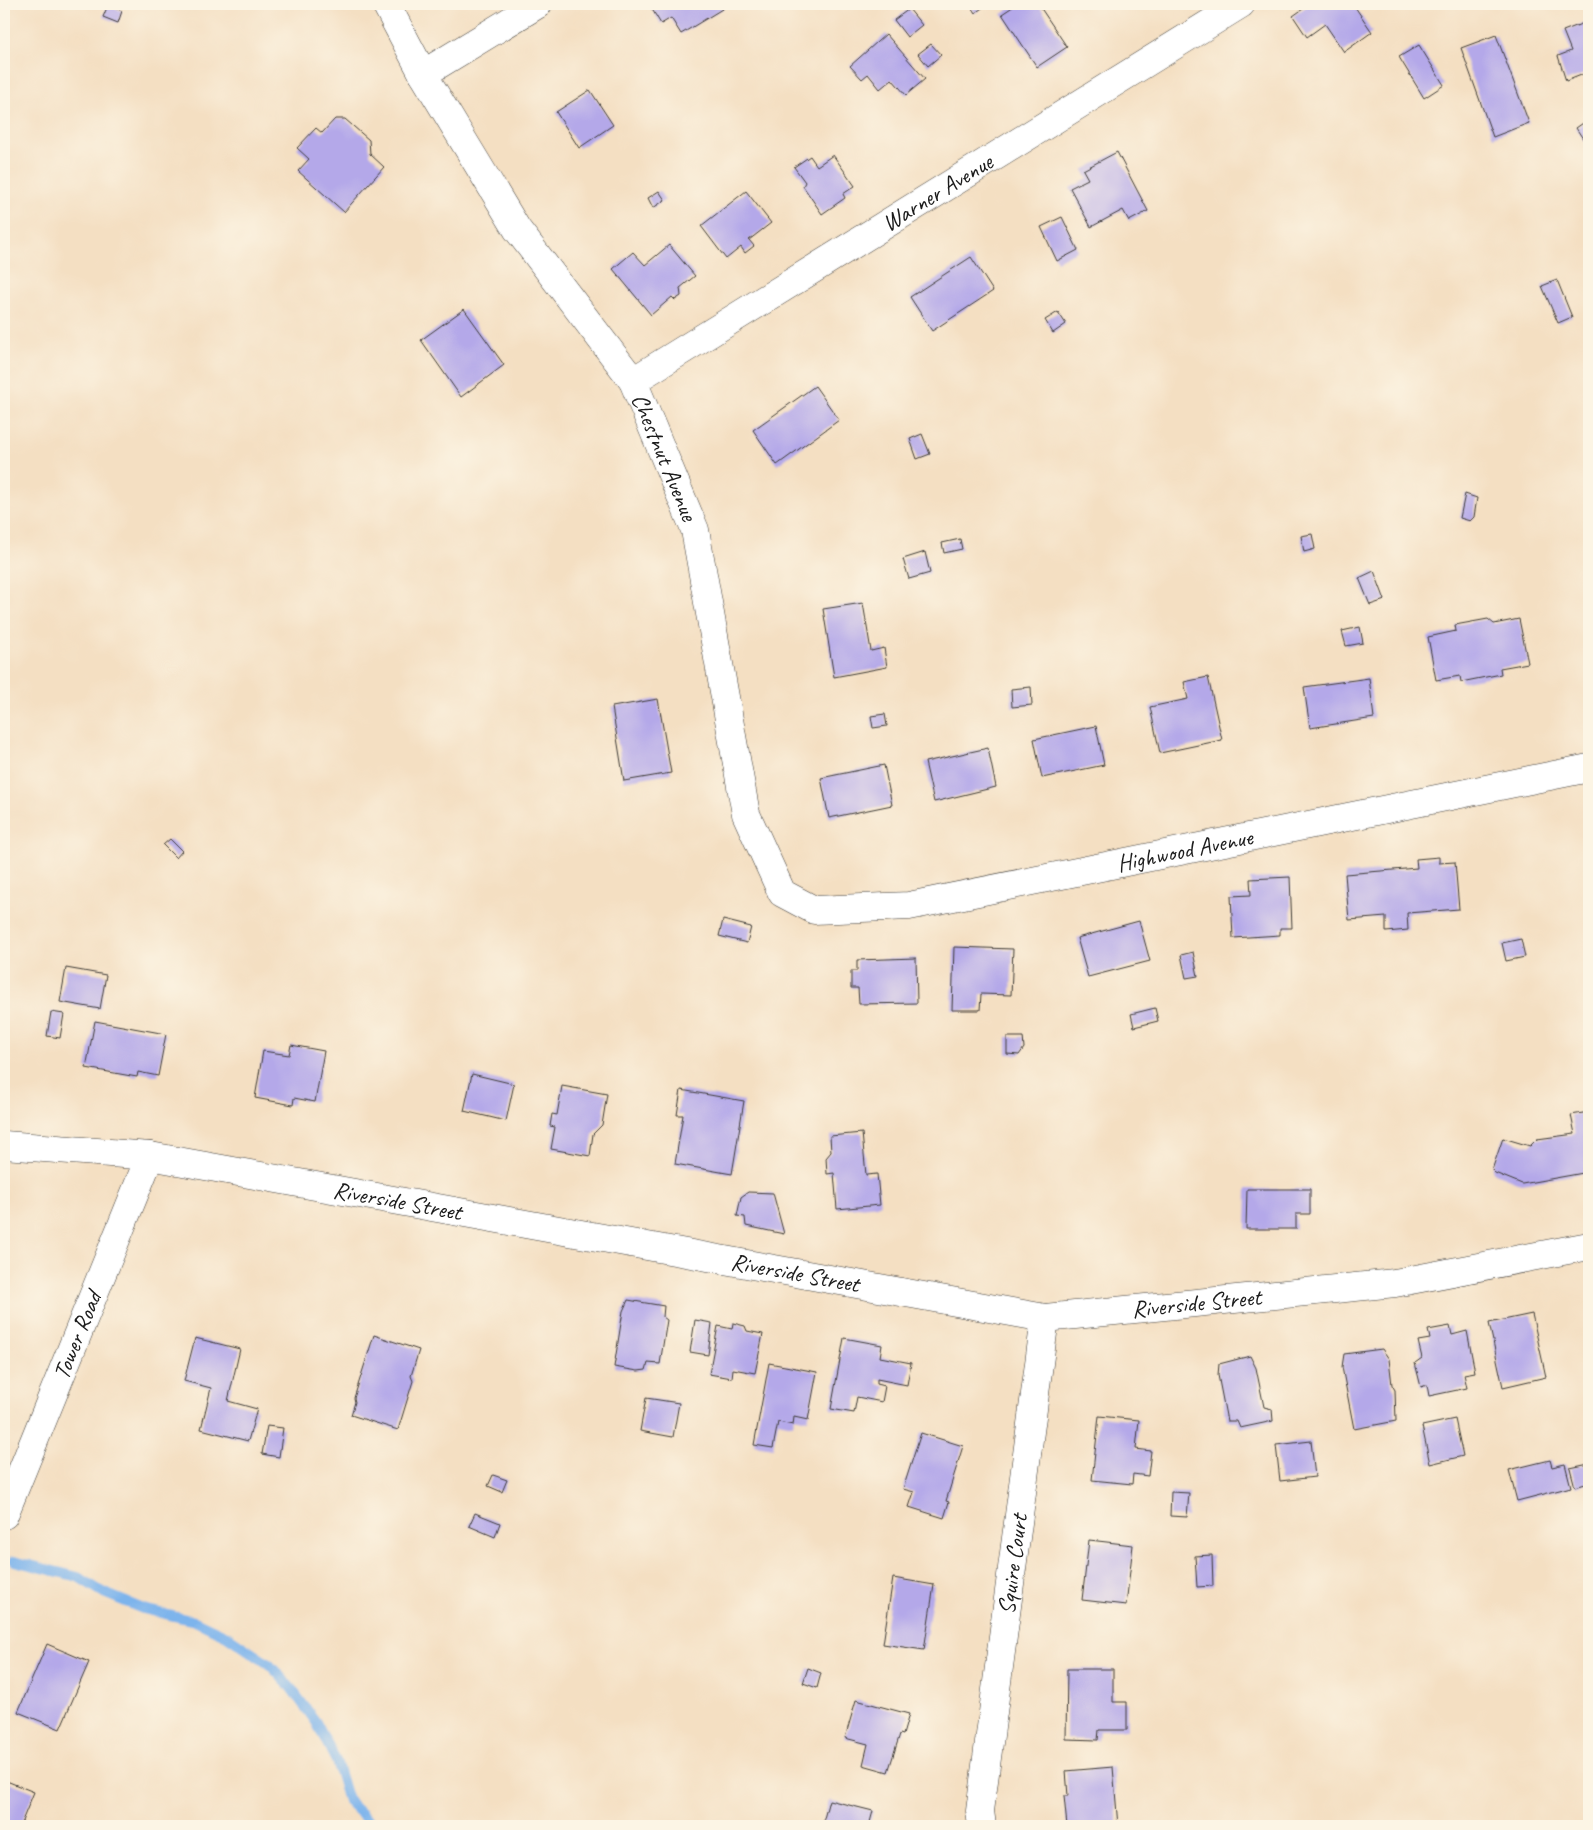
<svg xmlns="http://www.w3.org/2000/svg" width="1593" height="1830" font-family="Caveat,sans-serif">
<style>
.lines{fill:none;stroke-linecap:round;stroke-linejoin:round}
.stream{stroke:#7db4ec;stroke-width:10}
.building{fill:#b4a8e9}
.minor-casing{stroke:#3c3935;stroke-width:29}
.minor{stroke:#fff;stroke-width:28}
.labels{text-anchor:middle;stroke-width:4;stroke-linejoin:round;paint-order:stroke}
.street-label{font-size:24px;fill:#1c1c1c;stroke:#fcf5e5}
</style>
<rect width="100%" height="100%" fill="#fcf5e5"/>
<filter id="ink" filterUnits="userSpaceOnUse"><feTurbulence type="fractalNoise" baseFrequency=".02" numOctaves="2"/><feDisplacementMap in="SourceGraphic" scale="10" xChannelSelector="R" yChannelSelector="G"/><feConvolveMatrix kernelMatrix="1 2 1 2 8 2 1 2 1" color-interpolation-filters="sRGB"/></filter>
<filter id="wash" filterUnits="userSpaceOnUse"><feTurbulence type="fractalNoise" baseFrequency=".0096" numOctaves="4" result="noise"/><feDisplacementMap in="SourceGraphic" scale="20" xChannelSelector="R" yChannelSelector="G"/><feGaussianBlur stdDeviation="1.12" result="paint"/><feColorMatrix in="noise" values="0 0 0 0 0 0 0 0 0 0 0 0 0 0 0 0 0 1.4 0 .05"/><feComposite in="paint" operator="in"/></filter>
<g filter="url(#wash)">
<rect width="100%" height="100%" fill="#f4dfc2"/>
<g class="lines">
<path class="stream" d="M14,1561l64,16 26,16 39,16 52,12 32,15 43,29 21,23 25,34 20,39 12,40 26,25"/>
</g>
<g id="blocks">
<path class="building" d="M653,4h72l2,2 -46,28 -10,-16 -10,6 -11,-18z
M969,4h19l-13,9z
M1017,4h21l29,43 -30,20 -35,-53z
M1310,4h43l19,28 -28,20 -19,-28 -18,13 -14,-21z
M108,5l14,6 -4,12 -15,-6z
M909,9l13,16 -15,12 -13,-17z
M1589,21v51l-23,9 -8,-25 13,-5 -8,-20z
M886,34l39,45 -19,16 -14,-16 -12,10 -12,-15 -6,5 -12,-13z
M1496,35l33,88 -36,14 -32,-89z
M931,44l10,11 -13,11 -10,-12z
M1419,45l25,40 -20,13 -25,-41z
M590,90l23,35 -34,23 -23,-36z
M335,119h10l24,21 1,14 14,13 -40,45 -46,-41 11,-12 -12,-11 19,-20 6,5z
M1589,119v29l-13,-20z
M1117,152l31,59 -19,10 -6,-11 -32,17 -21,-39 18,-9 -5,-9z
M833,155l22,31 -12,8 2,4 -23,16 -19,-28 2,-4 -11,-15 16,-11 7,10z
M659,191l6,9 -12,8 -5,-10z
M746,191l25,32 -22,17 5,6 -9,7 -4,-6 -15,12 -25,-33z
M1062,217l16,33 -21,11 -16,-34z
M669,245l26,31 -15,12 1,8 -6,4 -3,-3 -21,18 -38,-46 20,-17 12,13z
M971,257l22,34 -61,40 -22,-34z
M1557,280l15,37 -14,6 -16,-37z
M464,309l40,56 -43,32 -40,-57z
M1058,312l8,12 -13,9 -8,-13z
M815,386l24,34 -62,45 -24,-35z
M922,434l8,20 -13,5 -7,-20z
M1465,494l12,4 -3,19 -4,4 -10,-3z
M1312,534l3,15 -11,3 -3,-16z
M960,539l2,10 -18,4 -2,-10z
M925,552l5,21 -21,6 -6,-20z
M1374,571l11,29 -15,5 -11,-27z
M863,603l8,48 13,-3 3,19 -53,10 -11,-68z
M1488,619l6,5 25,-5 9,44 -28,5 1,6 -40,8 -1,-6 -24,4 -8,-43 28,-6 -1,-6z
M1360,627l3,16 -17,3 -4,-15z
M1208,677l14,63 -62,13 -10,-46 38,-8 -4,-17z
M1369,678l5,40 -64,10 -6,-41z
M1031,687l1,18 -20,2 -1,-18z
M658,699l13,74 -47,8 -12,-74z
M885,714l2,12 -14,2 -2,-12z
M1096,726l8,39 -62,13 -8,-39z
M988,748l8,39 -62,15 -9,-40z
M884,765l8,40 -63,13 -8,-40z
M170,839l12,12 -6,7 -13,-13z
M1439,857v6l16,-1 4,47 -52,4 1,17 -22,2v-15l-37,3 -4,-46 72,-6 -1,-9z
M1290,877l2,51h-12v7l-47,3 -2,-42 20,-1 -1,-16z
M723,920l28,7 -4,16 -28,-7z
M1139,921l11,40 -62,16 -11,-39z
M1521,939l4,18 -19,4 -4,-18z
M954,947l59,2 -2,46 -30,-1 -1,16h-28z
M1193,952l5,24 -12,2 -5,-23z
M916,958l1,45 -58,1 -1,-16h-7v-17h6v-11z
M66,968l40,7 -6,34 -40,-7z
M1155,1008l3,13 -24,6 -3,-13z
M51,1012l13,2 -4,24 -13,-2z
M95,1021l71,13 -8,42 -20,-4 -1,5 -51,-9z
M1007,1037h16l1,11 -5,7 -12,-1z
M291,1045l33,6 -9,51 -21,-4 -1,7 -38,-7 8,-47 26,4z
M472,1074l42,10 -8,37 -42,-10z
M562,1086l45,8 -5,31 -9,9 -3,22 -39,-7 4,-22 -5,-1 2,-12 5,1z
M681,1090l63,11 -12,73 -57,-10 8,-49h-6z
M1589,1112v60l-67,12 -27,-11 -3,-3 11,-32 27,8 7,-7 38,-5 -4,-19z
M862,1133l4,42 11,-1 3,31 -43,4 -3,-36 -7,1 -1,-16 5,-6 -1,-16z
M1247,1189h63v25h-14v15h-50z
M748,1192l25,1 11,41 -38,-8 -1,-9 -8,-1 4,-19z
M628,1300l36,6 -1,11 4,3 -7,44 -12,-1 -2,7 -8,1 -24,-4 9,-56z
M1532,1314l14,63 -43,10 -14,-64z
M695,1320l17,3 -4,32 -18,-3z
M733,1323l12,3 2,5 16,3 -8,39 -22,-4 -1,9 -23,-4 9,-48 14,3z
M1450,1326l2,9 15,-4 8,41 -11,2 3,14 -38,8 -2,-11 -6,2 -6,-24 7,-5 -4,-17 12,-2 -2,-9z
M374,1335l45,15 -8,26 2,5 -15,49 -47,-15 4,-13 -1,-4z
M195,1338l45,11 -12,52 29,8 -9,32 -47,-12 10,-41 -27,-7z
M844,1338l38,7 -2,12 31,6 -4,22 -30,-6v5l8,2 -3,16 -25,-5 -3,16 -23,-4z
M1382,1349l7,10 3,26 3,5 1,31 -42,8 -12,-62 2,-13z
M1250,1356l6,12 8,39 8,2 1,12 -33,7 -3,-7h-10l-9,-46 1,-11z
M769,1363l48,9 -9,48 -14,-3 -1,8 -15,-3 -5,26 -19,-3z
M646,1398l33,5 -6,34 -33,-6z
M1099,1416l40,4 -3,29 15,2 -3,25 -15,-2 -1,10 -40,-4z
M1455,1419l8,37 -33,8 -8,-38z
M267,1426l16,2 -4,29 -17,-3z
M921,1433l42,13 -17,55 3,1 -5,16 -35,-11 5,-15 -11,-3z
M1311,1441l4,36 -35,4 -4,-36z
M1550,1460l2,7 13,-3 6,23 -54,14 -8,-31z
M1589,1464v19l-14,4 -5,-19z
M493,1475l14,5 -5,12 -14,-6z
M1171,1492l18,1 -2,24 -17,-1z
M475,1513l25,10 -5,14 -26,-11z
M1089,1540l44,5 -7,60 -44,-5z
M1212,1555l1,31 -16,1 -2,-31z
M893,1578l41,7 -10,65 -41,-6z
M47,1644l42,18 -29,67 -42,-17z
M808,1668l13,5 -4,15 -14,-5z
M1067,1669h46v33h14v28h-28l-1,10 -32,-1z
M856,1700l53,14 -6,21 -3,-1 -12,38 -25,-7 5,-21 -23,-6z
M1113,1767l5,59h-51l-3,-30h4l-2,-25z
M4,1780l30,12 -14,34h-16z
M829,1800l44,11 -4,15h-47z"/>
</g>
</g>
<g filter="url(#ink)">
<use href="#blocks" fill-opacity="0" stroke="#3c3935" stroke-width="1"/>
<g class="lines">
<g class="minor-casing">
<g id="minor">
<path id="s1" d="M386,4l37,70 94,155 116,152 62,149 51,284 36,79 32,17 95,-4 680,-138"/>
<path d="M423,74l115,-70"/>
<path id="s2" d="M633,381l608,-377"/>
<path id="s3" d="M4,1145l146,11 895,162 350,-35 194,-37"/>
<path id="s4" d="M4,1515l146,-359"/>
<path id="s5" d="M982,1826l-2,-15 65,-493"/>
</g>
</g>
<use href="#minor" class="minor"/>
</g>
</g>
<g class="labels">
<g class="street-label">
<text dy="8" stroke="none"><textPath href="#s2" startOffset="358">Warner Avenue</textPath></text>
<text dy="8" stroke="none"><textPath href="#s1" startOffset="534">Chestnut Avenue</textPath></text>
<text dy="8" stroke="none"><textPath href="#s1" startOffset="1401">Highwood Avenue</textPath></text>
<text dy="8" stroke="none"><textPath href="#s3" startOffset="398">Riverside Street</textPath></text>
<text dy="8" stroke="none"><textPath href="#s3" startOffset="802">Riverside Street</textPath></text>
<text dy="8" stroke="none"><textPath href="#s3" startOffset="1208">Riverside Street</textPath></text>
<text dy="8" stroke="none"><textPath href="#s4" startOffset="194">Tower Road</textPath></text>
<text dy="8" stroke="none"><textPath href="#s5" startOffset="264">Squire Court</textPath></text>
</g>
</g>
<rect width="1593" height="1830" fill="none" stroke="#fcf5e5" stroke-width="20"/>
</svg>
